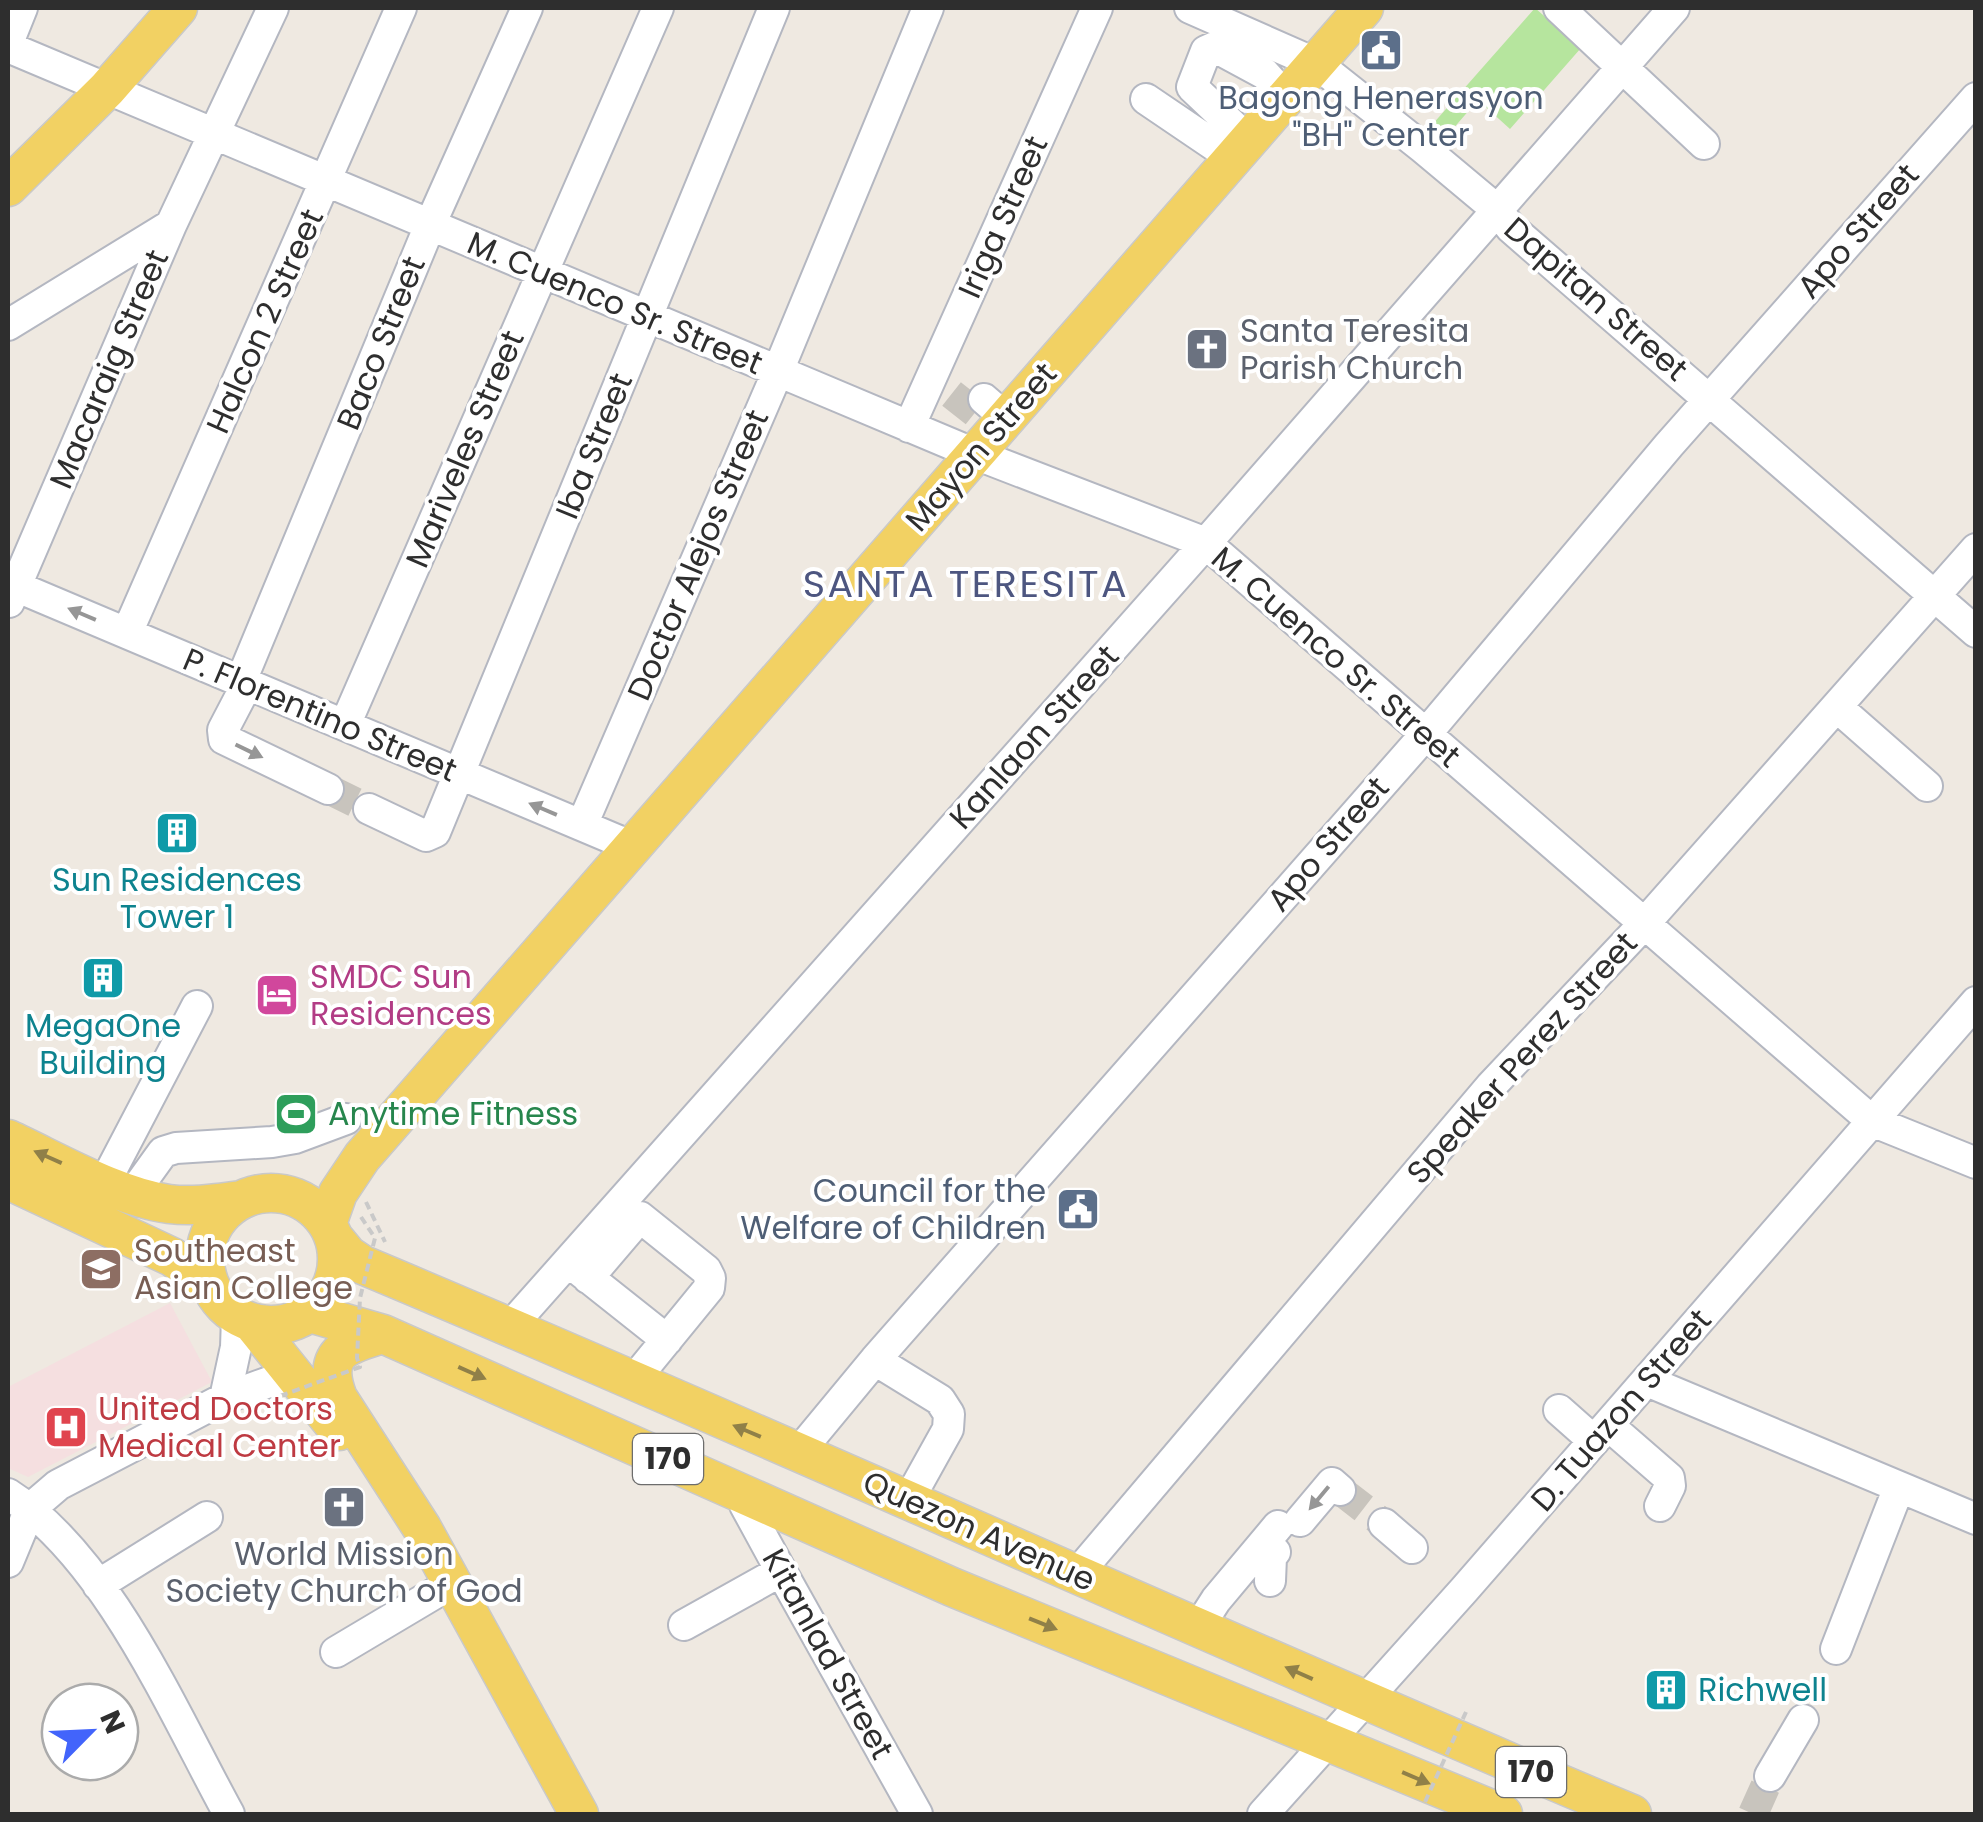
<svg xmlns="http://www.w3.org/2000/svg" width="1983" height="1822" font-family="Poppins,sans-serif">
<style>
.medical{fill:#f5dfe0}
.green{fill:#b6e59e}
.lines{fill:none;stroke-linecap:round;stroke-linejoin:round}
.minor-tunnel{stroke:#c8c4bd;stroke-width:30;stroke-dasharray:30 15;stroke-linecap:butt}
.minor-casing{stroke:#b4b7c1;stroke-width:34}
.major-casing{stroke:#c9c9c9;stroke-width:41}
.path{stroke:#c9c9c9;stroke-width:4;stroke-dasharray:8 5;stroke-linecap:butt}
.minor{stroke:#fff;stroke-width:30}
.major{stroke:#f2d163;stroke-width:38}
.path-bridge{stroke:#c9c9c9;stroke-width:4;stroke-dasharray:8 5;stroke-linecap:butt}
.oneway{fill:#969696}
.oneway2{fill:#908048}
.labels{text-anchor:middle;stroke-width:8;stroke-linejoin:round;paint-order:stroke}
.shield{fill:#fff;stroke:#6d6d6d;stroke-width:2.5}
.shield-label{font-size:30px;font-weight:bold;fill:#2e2e2e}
.service-label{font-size:32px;fill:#4e5e75;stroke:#fff}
.street-label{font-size:32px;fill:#2e2e2e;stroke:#fff}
.worship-label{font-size:32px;fill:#5b616d;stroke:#fff;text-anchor:start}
.culture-label{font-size:32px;fill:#0d838f;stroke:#fff}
.hotel-label{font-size:32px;fill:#b23c85;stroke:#fff;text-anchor:start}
.leisure-label{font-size:32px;fill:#27864d;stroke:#fff;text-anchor:start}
.education-label{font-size:32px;fill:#785e54;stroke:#fff;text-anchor:start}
.health-label{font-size:32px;fill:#be3a42;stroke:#fff;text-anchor:start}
.quarter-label{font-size:38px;letter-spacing:2.5px;fill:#4d5680;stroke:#fff}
</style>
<rect width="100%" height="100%" fill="#efe9e1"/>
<path class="medical" d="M170,1303l42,79 -184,95 -20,-9v-81z"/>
<path class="green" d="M1535,8l46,40 -71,81 -32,-29 -33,38 -14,-12z"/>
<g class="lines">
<path class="minor-tunnel" d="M954,415l19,-24
M328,789l41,20
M1340,1490l44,34
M1753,1814l17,-38"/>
<g class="minor-casing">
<path id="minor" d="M1190,8l127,56 106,84 73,61 15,19 465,404
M1559,8l145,136
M8,43l14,-35
M8,47l967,407 231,89 666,578 104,42
M1146,99l87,59
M1248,140l-56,-53 14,-36 9,-4 50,27 21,23
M8,325l163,-100
M984,399l22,19
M909,427l188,-419
M8,583l625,264
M9,602l162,-377 102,-217
M127,633l274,-625
M241,681l189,-456 97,-217
M247,684l-24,46 1,9 104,50
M1837,707l90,79
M345,725l313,-717
M369,809l57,27 9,-4 339,-824
M582,825l196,-454 150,-363
M105,1182l92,-176
M132,1195l31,-43 13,-4 96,-6 23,-4 51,-19
M575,1267l92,73
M588,1278l52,-61 66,53 4,8 -1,10 -76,93
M509,1328l697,-785 468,-535
M875,1360l65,40 9,14 -1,15 -40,72
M1647,1381l329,138
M225,1398l11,-51 1,-30
M1559,1410l35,31
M1608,1425l61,53 1,8 -10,20
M798,1453l77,-93 550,-625 244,-290 307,-347
M743,1492l2,13 36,66 136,243
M8,1494c99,63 165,218 221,320
M1300,1521l32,-38 8,7
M1384,1524l28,24
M8,1562l22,-53 28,-24 167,-87 47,-17 25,-3
M1077,1574l414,-488 153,-162 332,-375
M1270,1581l1,-24 4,-5
M98,1585l109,-68
M684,1625l97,-54
M1198,1628l18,-28 62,-74
M1836,1649l63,-162
M336,1652l116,-69
M1770,1776l33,-56
M1263,1814l201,-224 512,-588"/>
</g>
<g class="major-casing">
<path id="major" d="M8,187l99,-98 71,-81
M8,1139c48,22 109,58 161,65 25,3 48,-1 72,-4
M8,1180l164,77 36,25
M205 1259a66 66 0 1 1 132 0a66 66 0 1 1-132 0Z
M327,1224l11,-31 24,-36 1002,-1149
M334,1238l14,17 15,10c425,178 844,371 1269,549
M310,1313l73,21 569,253 551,227
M253,1324l86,107
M383,1334c-39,11 -62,19 -45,64l84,130 157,286"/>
</g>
<path class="path" d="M366,1202l19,40
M361,1217l14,21"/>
<use href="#minor" class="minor"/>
<use href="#major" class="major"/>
<path class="path-bridge" d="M280,1396l80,-29 -3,-9 3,-60 15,-60
M1425,1802l41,-90"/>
</g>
<defs><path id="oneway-solid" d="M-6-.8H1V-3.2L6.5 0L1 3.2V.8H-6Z" transform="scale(2.5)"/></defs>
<g class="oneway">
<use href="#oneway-solid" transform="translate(82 614) rotate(-157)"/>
<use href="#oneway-solid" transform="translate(249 751) rotate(26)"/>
<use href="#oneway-solid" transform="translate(543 809) rotate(-157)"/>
<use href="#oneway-solid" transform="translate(1319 1498) rotate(130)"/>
</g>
<g class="oneway2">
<use href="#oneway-solid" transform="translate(48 1157) rotate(-156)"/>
<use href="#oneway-solid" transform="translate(472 1373) rotate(24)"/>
<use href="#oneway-solid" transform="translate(747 1431) rotate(-157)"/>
<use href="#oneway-solid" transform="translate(1043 1624) rotate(22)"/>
<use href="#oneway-solid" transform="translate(1299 1673) rotate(-156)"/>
<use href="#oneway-solid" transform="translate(1416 1778) rotate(23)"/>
</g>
<defs>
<g id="civic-square" transform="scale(2.25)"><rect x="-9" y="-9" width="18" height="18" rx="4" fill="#5c6f8a" stroke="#fff"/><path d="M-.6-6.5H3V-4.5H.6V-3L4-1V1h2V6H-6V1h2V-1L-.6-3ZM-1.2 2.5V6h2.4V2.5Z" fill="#fff"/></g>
<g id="church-square" transform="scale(2.25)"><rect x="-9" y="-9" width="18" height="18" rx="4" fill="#6b7280" stroke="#fff"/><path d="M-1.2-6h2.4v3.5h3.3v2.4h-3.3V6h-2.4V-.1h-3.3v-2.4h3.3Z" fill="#fff"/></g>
<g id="building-square" transform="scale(2.25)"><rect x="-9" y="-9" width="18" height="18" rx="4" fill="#0f9aa8" stroke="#fff"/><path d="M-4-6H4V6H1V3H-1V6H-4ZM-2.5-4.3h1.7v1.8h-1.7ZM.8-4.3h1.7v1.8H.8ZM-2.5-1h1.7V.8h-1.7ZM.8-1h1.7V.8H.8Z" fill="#fff"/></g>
<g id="hotel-square" transform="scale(2.25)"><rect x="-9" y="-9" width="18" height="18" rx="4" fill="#d1479c" stroke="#fff"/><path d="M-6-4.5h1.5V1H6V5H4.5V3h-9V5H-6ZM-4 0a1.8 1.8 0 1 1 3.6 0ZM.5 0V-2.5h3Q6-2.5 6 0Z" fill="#fff"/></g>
<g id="stadium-square" transform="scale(2.25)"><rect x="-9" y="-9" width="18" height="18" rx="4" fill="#2e9e5b" stroke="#fff"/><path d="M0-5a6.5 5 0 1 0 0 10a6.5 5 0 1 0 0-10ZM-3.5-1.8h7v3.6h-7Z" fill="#fff"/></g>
<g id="university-square" transform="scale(2.25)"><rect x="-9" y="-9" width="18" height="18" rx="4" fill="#8d6e63" stroke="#fff"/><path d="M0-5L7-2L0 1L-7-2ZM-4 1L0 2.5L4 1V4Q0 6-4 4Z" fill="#fff"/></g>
<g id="hospital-square" transform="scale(2.25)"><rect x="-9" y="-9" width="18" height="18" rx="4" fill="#e0444e" stroke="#fff"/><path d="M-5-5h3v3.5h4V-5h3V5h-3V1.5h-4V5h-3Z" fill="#fff"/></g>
</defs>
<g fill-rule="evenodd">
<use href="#civic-square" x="1381" y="50"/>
<use href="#church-square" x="1207" y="349"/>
<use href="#building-square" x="177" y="833"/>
<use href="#building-square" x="103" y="978"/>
<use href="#hotel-square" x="277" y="995"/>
<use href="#stadium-square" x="296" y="1114"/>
<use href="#civic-square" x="1078" y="1209"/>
<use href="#university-square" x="101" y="1269"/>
<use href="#hospital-square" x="66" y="1427"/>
<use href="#church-square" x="344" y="1507"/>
<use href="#building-square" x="1666" y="1690"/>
</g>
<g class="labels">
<g class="shield">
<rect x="633" y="1434" width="70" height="50" rx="8"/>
<rect x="1496" y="1747" width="70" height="50" rx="8"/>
</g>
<g class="shield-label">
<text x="668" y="1469">170</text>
<text x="1531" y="1782">170</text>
</g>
<g class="service-label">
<text x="1381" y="109">Bagong Henerasyon<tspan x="1381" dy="37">"BH" Center</tspan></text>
<text x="1046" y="1202" text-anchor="end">Council for the<tspan x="1046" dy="37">Welfare of Children</tspan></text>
</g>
<g class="street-label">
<text transform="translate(1003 217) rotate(-66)" y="11">Iriga Street</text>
<text transform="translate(1858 231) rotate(-49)" y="11">Apo Street</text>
<text transform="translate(1596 299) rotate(41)" y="11">Dapitan Street</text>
<text transform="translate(615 303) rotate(23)" y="11">M. Cuenco Sr. Street</text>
<text transform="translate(265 321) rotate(-66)" y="11">Halcon 2 Street</text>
<text transform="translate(381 343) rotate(-68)" y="11">Baco Street</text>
<text transform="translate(109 369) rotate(-67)" y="11">Macaraig Street</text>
<text transform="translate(594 446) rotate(-68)" y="11">Iba Street</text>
<text transform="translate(981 447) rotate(-49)" y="11">Mayon Street</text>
<text transform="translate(465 449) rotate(-67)" y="11">Mariveles Street</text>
<text transform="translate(698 555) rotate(-67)" y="11">Doctor Alejos Street</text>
<text transform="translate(1336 657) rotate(41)" y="11">M. Cuenco Sr. Street</text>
<text transform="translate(320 715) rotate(23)" y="11">P. Florentino Street</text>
<text transform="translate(1034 737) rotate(-48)" y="11">Kanlaon Street</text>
<text transform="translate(1328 844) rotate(-49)" y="11">Apo Street</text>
<text transform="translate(1522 1058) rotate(-48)" y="11">Speaker Perez Street</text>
<text transform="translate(1621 1410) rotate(-49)" y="11">D. Tuazon Street</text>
<text transform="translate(979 1531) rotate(24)" y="11">Quezon Avenue</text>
<text transform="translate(828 1654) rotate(61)" y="11">Kitanlad Street</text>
</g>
<g class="worship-label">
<text x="1240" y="342">Santa Teresita<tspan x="1240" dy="37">Parish Church</tspan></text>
<text x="344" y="1565" text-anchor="middle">World Mission<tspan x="344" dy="37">Society Church of God</tspan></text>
</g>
<g class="culture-label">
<text x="177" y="891">Sun Residences<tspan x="177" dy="37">Tower 1</tspan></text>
<text x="103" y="1037">MegaOne<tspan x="103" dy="37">Building</tspan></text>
<text x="1698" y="1701" text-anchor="start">Richwell</text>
</g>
<g class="hotel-label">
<text x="310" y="988">SMDC Sun<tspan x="310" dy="37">Residences</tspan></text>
</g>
<g class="leisure-label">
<text x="328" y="1125">Anytime Fitness</text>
</g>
<g class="education-label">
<text x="134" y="1262">Southeast<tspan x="134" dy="37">Asian College</tspan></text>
</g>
<g class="health-label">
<text x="98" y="1420">United Doctors<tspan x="98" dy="37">Medical Center</tspan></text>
</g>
<g class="quarter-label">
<text x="966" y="597">SANTA TERESITA</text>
</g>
</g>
<rect width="1983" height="1822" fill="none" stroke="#2e2e2e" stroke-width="20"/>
<g transform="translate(90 1732) rotate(66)"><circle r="48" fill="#ffffff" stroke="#ababab" stroke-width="2.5"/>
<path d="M0-8L18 38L0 25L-18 38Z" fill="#4264fb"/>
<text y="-15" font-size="28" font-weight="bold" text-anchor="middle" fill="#2e2e2e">N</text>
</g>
</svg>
